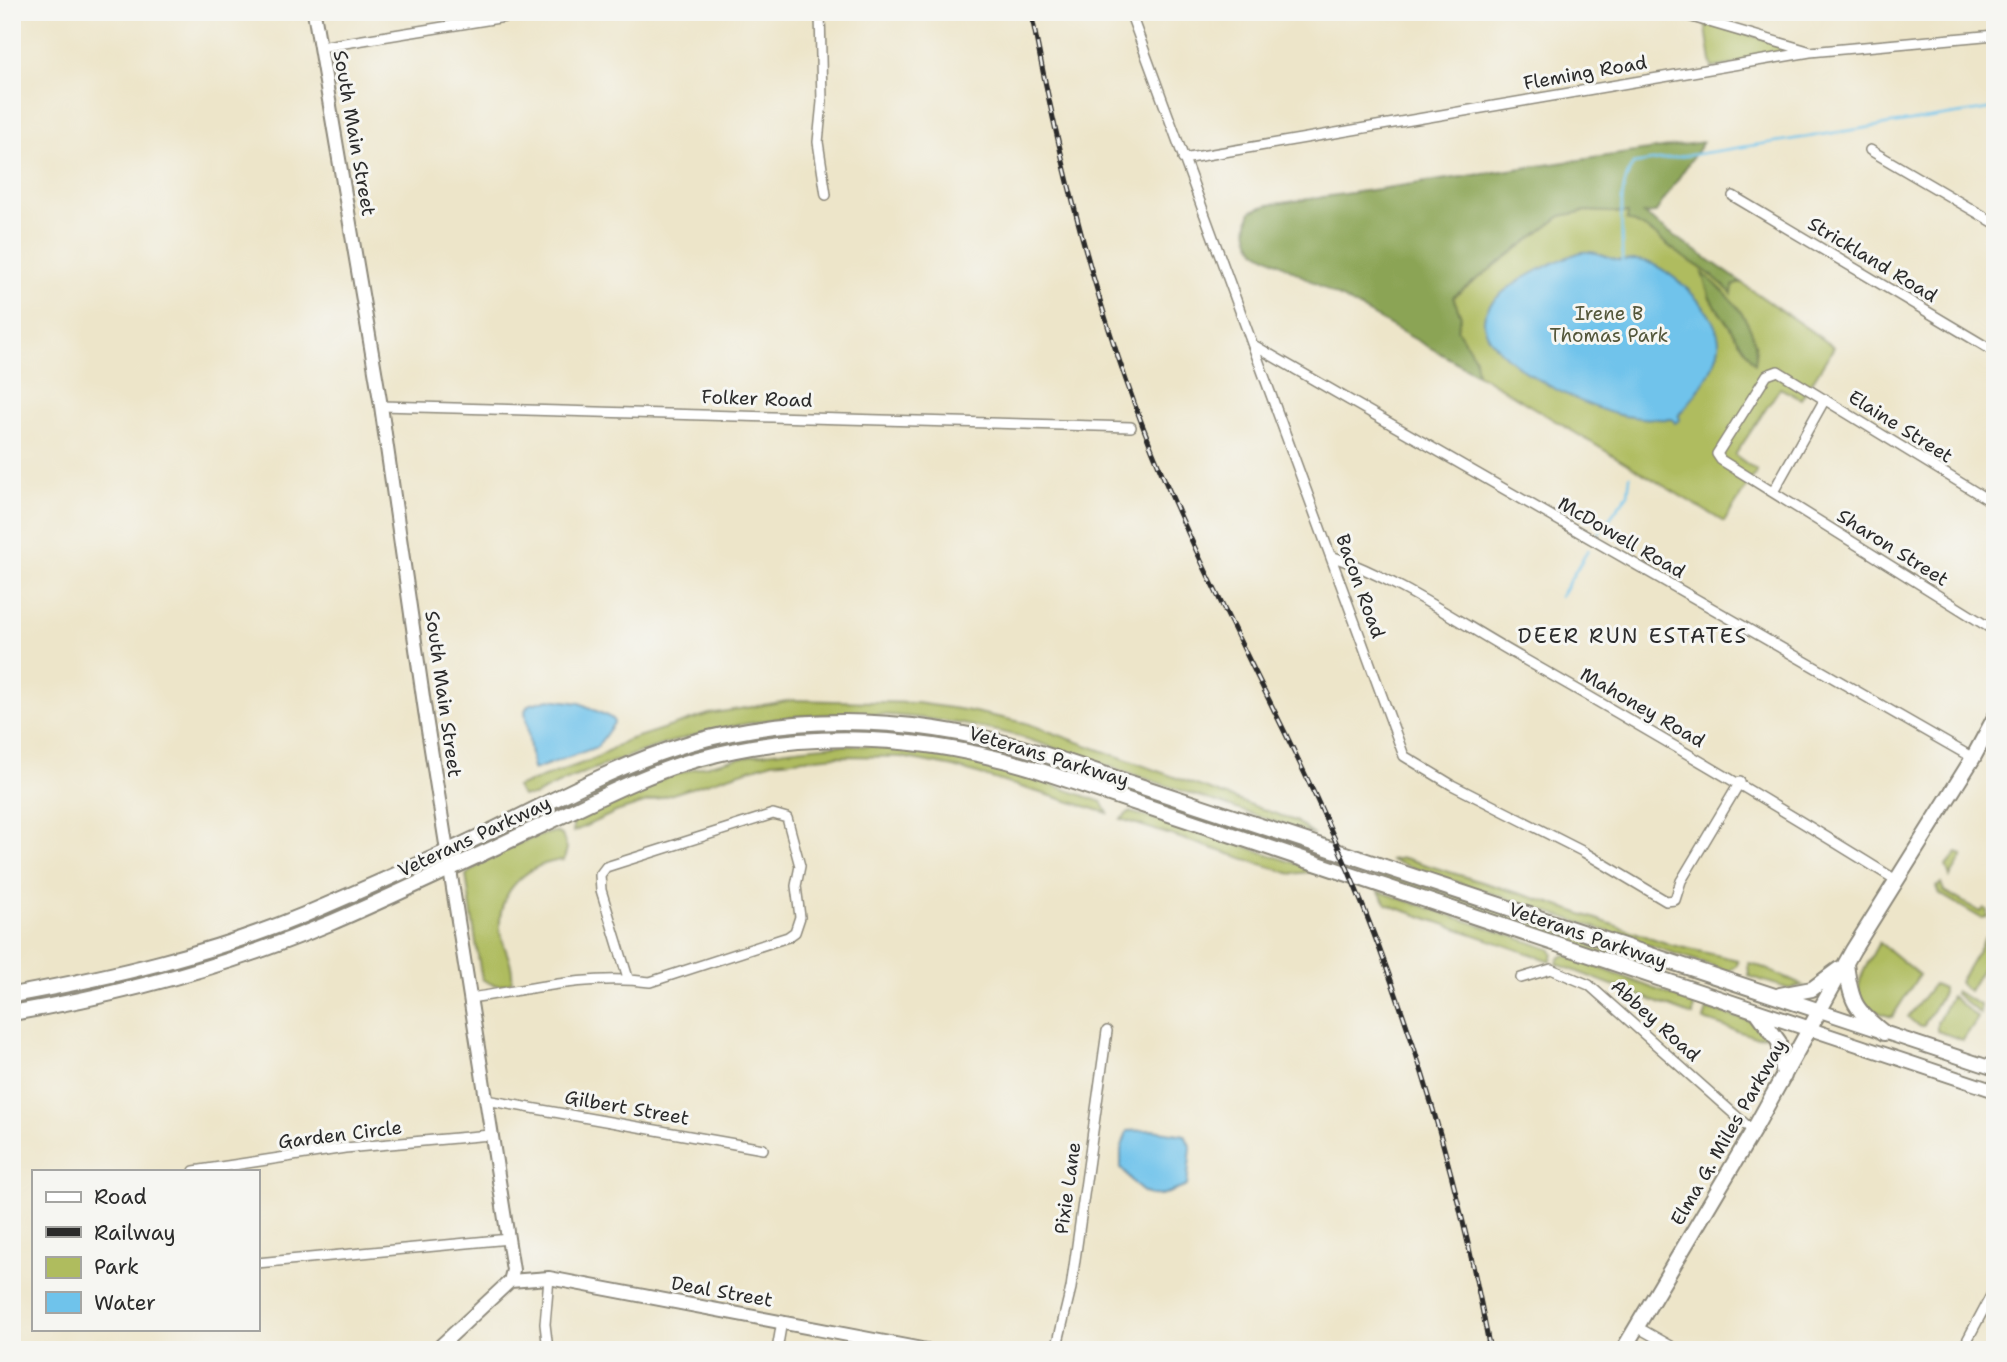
<svg xmlns="http://www.w3.org/2000/svg" width="2007" height="1362" font-family="'Shantell Sans',sans-serif">
<style>
.green{fill:#afbc5e;stroke:#6d7444;stroke-width:2}
.forest{fill:#8ba455;stroke:#5b6840;stroke-width:2}
.water{fill:#6fc3eb;stroke:#4d778b;stroke-width:2}
.lines{fill:none;stroke-linecap:round;stroke-linejoin:round}
.stream{stroke:#6fc3eb;stroke-width:2.5}
.street-casing{stroke:#8c887a;stroke-width:12}
.secondary-casing{stroke:#8c887a;stroke-width:16}
.primary-casing{stroke:#8c887a;stroke-width:18}
.street{stroke:#fff;stroke-width:9}
.secondary{stroke:#fff;stroke-width:12}
.primary{stroke:#fff;stroke-width:14}
.rail-casing{stroke:#2b2b2b;stroke-width:5}
.rail{stroke:#f6f6f2;stroke-width:2.5;stroke-dasharray:8;stroke-linecap:butt}
.labels{text-anchor:middle;stroke-width:6;stroke-linejoin:round;paint-order:stroke}
.street-label{font-size:19px;fill:#2b2b2b;stroke:#f6f6f2}
.park-label{font-size:19px;fill:#53563a;stroke:#f6f6f2}
.neighbourhood-label{font-size:21px;letter-spacing:2px;fill:#2b2b2b;stroke:#f6f6f2}
</style>
<rect width="100%" height="100%" fill="#f6f6f2"/>
<filter id="ink" filterUnits="userSpaceOnUse"><feTurbulence type="fractalNoise" baseFrequency=".0143" numOctaves="2"/><feDisplacementMap in="SourceGraphic" scale="14" xChannelSelector="R" yChannelSelector="G"/><feConvolveMatrix kernelMatrix="1 2 1 2 8 2 1 2 1" color-interpolation-filters="sRGB"/></filter>
<filter id="wash" filterUnits="userSpaceOnUse"><feTurbulence type="fractalNoise" baseFrequency=".00686" numOctaves="4" result="noise"/><feDisplacementMap in="SourceGraphic" scale="28" xChannelSelector="R" yChannelSelector="G"/><feGaussianBlur stdDeviation="1.57" result="paint"/><feColorMatrix in="noise" values="0 0 0 0 0 0 0 0 0 0 0 0 0 0 0 0 0 1.4 0 .05"/><feComposite in="paint" operator="in"/></filter>
<g filter="url(#wash)">
<rect width="100%" height="100%" fill="#ede5c9"/>
<path class="green" d="M1705,21l91,28 -1,6 -83,13z
M1586,211l56,3 192,133 -33,52 -21,-11 -45,67 22,16 -33,51 -315,-189 6,-7 146,-110z
M793,700l124,3 48,7 61,13 269,98 19,14 -296,-99c-136,-34 -254,-29 -386,19 -33,12 -67,24 -98,41h-12l-6,-9 78,-28 31,-18 84,-27z
M811,727l121,4 103,26 -1,3 -123,-25 -76,-3 -54,4 -202,65 -2,-3c73,-42 151,-61 234,-71z
M836,745l66,2 85,15 115,40 6,11 -154,-46 -53,-10 -64,-1 -65,6 -156,50 -43,20v-10c13,-12 31,-19 47,-26 70,-32 140,-45 216,-51z
M1129,812l65,17 124,42 -26,3 -171,-55z
M1217,820l118,37 2,3 -1,3 -120,-40z
M555,832l7,3 5,13 -3,12c-36,3 -66,30 -64,68 2,20 14,33 12,53 -10,6 -20,5 -30,-2l-2,-10 -14,-94c23,-20 59,-37 89,-43z
M1957,853l6,3 -13,21 -4,-11z
M1404,858l143,44 125,43 66,15 -1,5 -9,6 -338,-111z
M1355,863l327,107v3l-66,-14 -260,-90z
M1941,883l3,8 37,21 3,-4 3,2v7l-6,1 -41,-24 -3,-7z
M1378,891l172,58 3,4 -2,8 -157,-54 -7,-3z
M1990,936l5,2v9l-26,44 -10,-9 26,-44z
M1879,942l40,33 -27,42c-54,-15 -30,-41 -13,-75z
M1566,955l128,49 -1,12 -136,-52 3,-7z
M1748,963l7,1 48,22 -14,3 -40,-13z
M1934,984l9,4v5l-20,33h-5l-10,-9z
M1955,991l25,14v9l-26,-21z
M1951,996l27,22 -15,22 -26,-9v-8z
M1707,1009l54,15 6,11 -12,2 -51,-17z"/>
<path class="forest" d="M1703,142l-48,71 -12,1 98,68 -8,4 -1,8c-16,-19 -38,-29 -58,-44 -16,-12 -26,-23 -47,-30l1,-7 -42,-2 -25,5 -108,81 8,19 -4,13 18,29 2,16 -221,-124c-11,-14 -10,-23 -5,-39l17,-6z
M1702,273c27,20 60,55 53,91l-45,-66z"/>
<path class="water" d="M1581,252c14,-2 23,5 36,8 9,2 18,-2 27,1 27,7 78,54 75,85 -3,24 -25,51 -40,69l1,5 -5,3 -3,-4c-16,1 -32,-1 -48,-3 -34,-6 -142,-56 -140,-96 1,-29 73,-60 97,-68z
M549,699l31,4 33,16 1,4 -17,24 -64,23 -8,-59 3,-6z
M1153,1130l32,5 6,13 -4,38c-38,15 -40,14 -66,-18v-18l6,-19z"/>
<g class="lines">
<path class="stream" d="M1622,261c1,-31 -6,-70 11,-97l362,-56
M1598,534l30,-40 2,-18
M1560,597l28,-47"/>
</g>
</g>
<g filter="url(#ink)">
<g class="lines">
<g class="street-casing">
<path id="street" d="M820,12l2,90 -4,40 8,53
M1130,12l274,744 48,29 130,66 84,50 9,-1 6,-19 59,-99
M1675,12l133,39
M1132,16l17,-4
M320,47l216,-35
M1870,150l125,73
M1183,159l627,-107 185,-17
M1733,196l262,156
M1255,346l718,412
M381,406l750,21
M1773,492l52,-93
M1995,504l-217,-133 -11,4 -50,79 4,6 274,171
M1331,556c67,23 129,67 191,102 126,72 251,145 374,222
M1521,978l30,-9 38,16 164,146
M471,998c60,-9 119,-24 179,-16l138,-45 7,-5 5,-15 -4,-31 4,-20 -13,-48 -14,-4 -167,53 -6,8 1,15 27,88
M486,1100l277,49
M194,1171l151,-23 145,-13
M257,1263l252,-24
M1637,1327l41,23
M548,1350l-3,-26 4,-46
M777,1350l5,-29
M1056,1350l15,-62 36,-257
M1962,1350l33,-62"/>
</g>
<g class="secondary-casing">
<path id="secondary" d="M314,12l67,394 44,305 88,559 -3,11 -74,69
M1820,1011l175,58
M1810,1029l185,62
M510,1281l39,-3 378,72"/>
</g>
<g class="primary-casing">
<path id="primary" d="M1846,964c5,38 8,45 38,69
M12,995c99,-18 199,-41 292,-80 65,-28 130,-56 193,-87 63,-31 125,-65 193,-85 117,-33 233,-25 347,9l783,259
M1780,995l32,-6 27,-20
M12,1013c107,-18 216,-47 316,-89 70,-30 138,-63 206,-95 54,-25 106,-54 164,-70 112,-31 223,-24 334,9l778,261
M1758,1013l21,29 5,34
M1623,1350l130,-219 100,-181 120,-192 22,-41"/>
</g>
<use href="#street" class="street"/>
<use href="#secondary" class="secondary"/>
<use href="#primary" class="primary"/>
<g class="rail-casing">
<path id="rail" d="M1031,12c29,149 65,299 122,440 58,143 136,277 196,420 64,153 111,314 141,478"/>
</g>
<use href="#rail" class="rail"/>
</g>
</g>
<g class="labels">
<g class="street-label">
<text transform="translate(1585 72) rotate(-10)" y="7">Fleming Road</text>
<text transform="translate(355 133) rotate(80)" y="7">South Main Street</text>
<text transform="translate(1873 259) rotate(31)" y="7">Strickland Road</text>
<text transform="translate(757 398) rotate(2)" y="7">Folker Road</text>
<text transform="translate(1901 426) rotate(32)" y="7">Elaine Street</text>
<text transform="translate(1622 537) rotate(30)" y="7">McDowell Road</text>
<text transform="translate(1893 547) rotate(32)" y="7">Sharon Street</text>
<text transform="translate(1361 586) rotate(70)" y="7">Bacon Road</text>
<text transform="translate(444 694) rotate(82)" y="7">South Main Street</text>
<text transform="translate(1643 707) rotate(30)" y="7">Mahoney Road</text>
<text transform="translate(1049 756) rotate(17)" y="7">Veterans Parkway</text>
<text transform="translate(474 836) rotate(-25)" y="7">Veterans Parkway</text>
<text transform="translate(1588 935) rotate(19)" y="7">Veterans Parkway</text>
<text transform="translate(1656 1020) rotate(42)" y="7">Abbey Road</text>
<text transform="translate(627 1107) rotate(10)" y="7">Gilbert Street</text>
<text transform="translate(1728 1132) rotate(-60)" y="7">Elma G. Miles Parkway</text>
<text transform="translate(340 1134) rotate(-7)" y="7">Garden Circle</text>
<text transform="translate(1067 1188) rotate(-82)" y="7">Pixie Lane</text>
<text transform="translate(722 1291) rotate(10)" y="7">Deal Street</text>
</g>
<g class="park-label">
<text x="1609" y="320">Irene B<tspan x="1609" dy="22">Thomas Park</tspan></text>
</g>
<g class="neighbourhood-label">
<text x="1633" y="643">DEER RUN ESTATES</text>
</g>
</g>
<rect width="2007" height="1362" fill="none" stroke="#f6f6f2" stroke-width="42"/>
<rect x="32" y="1170" width="228" height="161" fill="#f6f6f2" stroke="#a5a5a2" stroke-width="2"/>
<rect x="46" y="1192" width="35" height="10" fill="#ffffff" stroke="#a5a5a2" stroke-width="2"/>
<text x="94" y="1204" font-size="21" fill="#2b2b2b">Road</text>
<rect x="46" y="1227" width="35" height="10" fill="#2b2b2b" stroke="#a5a5a2" stroke-width="2"/>
<text x="94" y="1240" font-size="21" fill="#2b2b2b">Railway</text>
<rect x="46" y="1257" width="35" height="21" fill="#afbc5e" stroke="#a5a5a2" stroke-width="2"/>
<text x="94" y="1274" font-size="21" fill="#2b2b2b">Park</text>
<rect x="46" y="1292" width="35" height="21" fill="#6fc3eb" stroke="#a5a5a2" stroke-width="2"/>
<text x="94" y="1310" font-size="21" fill="#2b2b2b">Water</text>
</svg>
